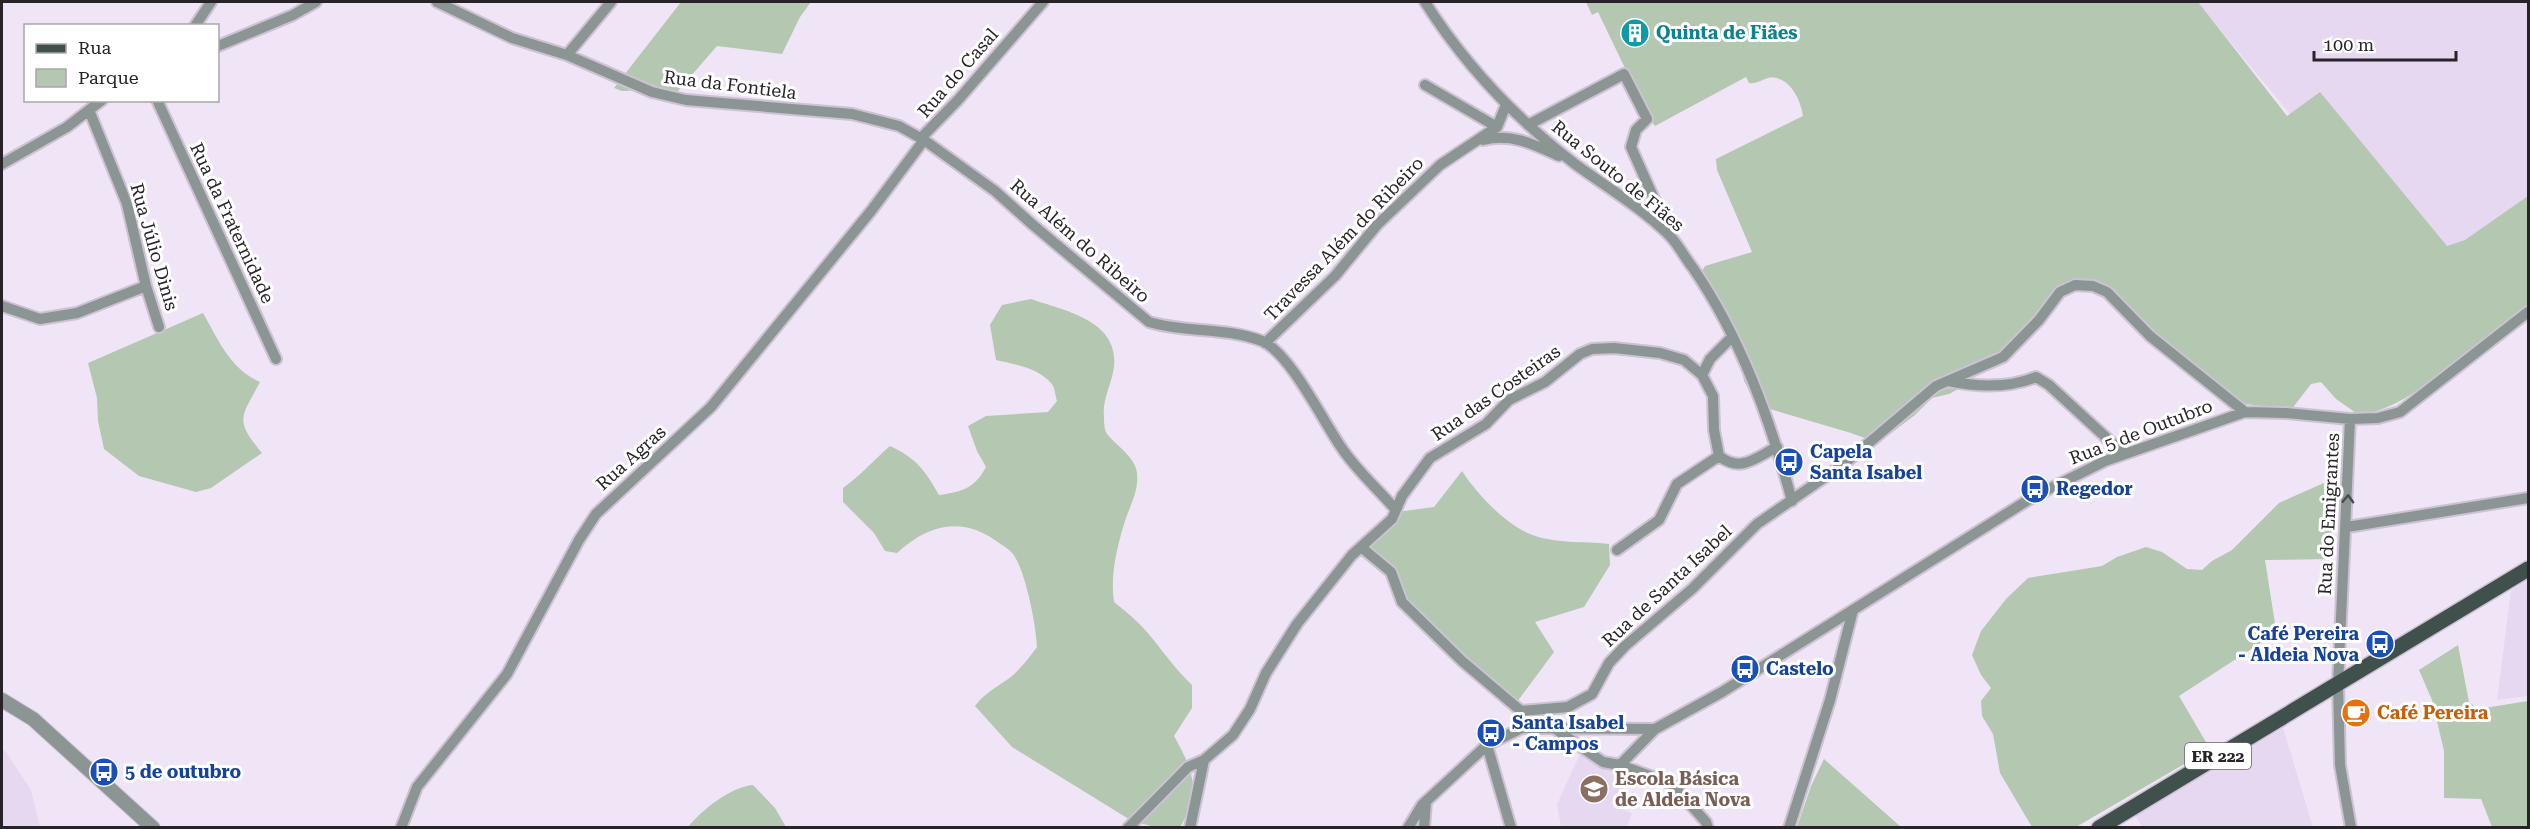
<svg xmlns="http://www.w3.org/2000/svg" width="2530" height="829" font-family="'Roboto Serif',serif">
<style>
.built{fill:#e6d8f0}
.green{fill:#b3c7b1}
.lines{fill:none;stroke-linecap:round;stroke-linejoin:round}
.minor-casing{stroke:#ccc2d2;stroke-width:14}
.tertiary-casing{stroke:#ccc2d2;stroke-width:16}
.primary-casing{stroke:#ccc2d2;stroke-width:18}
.minor{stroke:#8b9593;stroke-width:10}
.tertiary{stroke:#8b9593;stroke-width:14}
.primary{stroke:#3f504d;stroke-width:15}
.oneway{stroke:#4a4b4e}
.labels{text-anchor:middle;stroke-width:6;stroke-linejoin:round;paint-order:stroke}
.shield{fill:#fff;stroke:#686569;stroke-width:1.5}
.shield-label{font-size:16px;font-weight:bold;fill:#272329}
.culture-label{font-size:18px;font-weight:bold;fill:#0d838f;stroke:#fff;text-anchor:start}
.street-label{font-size:18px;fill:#272329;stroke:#fff}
.transit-label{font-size:18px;font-weight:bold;fill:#164399;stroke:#fff;text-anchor:start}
.food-label{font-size:18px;font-weight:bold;fill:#c56008;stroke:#fff;text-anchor:start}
.education-label{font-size:18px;font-weight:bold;fill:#785e54;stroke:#fff;text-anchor:start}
</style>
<rect width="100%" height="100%" fill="#f0e5f7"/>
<path class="built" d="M2197,2h331v240l-61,47 -150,-192 -27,17z
M2528,580v116l-31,4 14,-109z
M2283,728l30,99h-171l-7,-12z
M2,750l4,2 25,38 9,37h-38z
M1581,752l19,13 29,9 -13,33 16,6 -5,14h-66l-4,-23z"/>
<path class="green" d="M681,2h130l-11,15 -18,37 -65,-8 -40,46 -11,3 -23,-5 -21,1 -8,-3z
M1586,2h612l89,114 33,-24 127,154 18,-6 63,-44v118c-13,7 -28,14 -40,22 -42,28 -76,71 -129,79l-23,-16 -15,-17 -10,2 -20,26 -45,-6 -31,-12 -109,-95 -17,-9 -24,3 -101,95 -15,8 -17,4 -17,17 -37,28 -27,-10 -88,-26 -12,-13 -7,-13 -2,-16 -43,-89 6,-10 47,-14 -35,-82 -1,-11 87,-43c-2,-17 -15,-42 -35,-38 -7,2 -11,6 -19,5l-3,-6 -91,49 -6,-8 -51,-106 -6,3z
M1031,299c34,12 88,21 83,68 -2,16 -12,33 -10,49 0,6 0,13 3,18 9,11 29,24 30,39 2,18 -7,32 -12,48 -8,26 -15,54 -11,81 14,11 27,22 38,36 13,16 25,33 40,47v23l-18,28c19,34 28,55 6,91h-25l-23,-6 -120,-74 -37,-41c9,-13 24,-20 37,-30 10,-9 17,-18 25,-29 -1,-22 -11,-75 -24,-93 -3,-4 -9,-8 -14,-11 -35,-27 -70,-20 -102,10l-12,-2 -11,-18 -31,-31v-14c17,-12 31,-28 47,-42 26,12 35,24 49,49 23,-3 36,-7 47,-28l-9,-16 -9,-25 18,-10 62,-4 9,-11c-2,-6 -2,-14 -6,-18 -13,-15 -37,-19 -55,-23l-6,-35 12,-20z
M203,313c15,26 27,56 57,69 -19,36 -26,37 2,71l-51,35 -15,4 -57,-16 -35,-27 -6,-28 -1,-23 -9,-35z
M1462,471c15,23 42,52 68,63 24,10 54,7 79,10l1,21 -26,42 -49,15 19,30 -37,50 -87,-79 -66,-72 26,-23 7,-16 37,-5z
M2326,482l9,8 -5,69 -65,1 11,70 -6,7 -91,59 31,53 -134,78h-44l-32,-54 -7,-39 -11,-18 -1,-15 10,-13 -10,-13 -9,-20 9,-24 25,-32 22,-21 74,-12 15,-9 29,-10 16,5 25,17 15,1 10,-9 20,-11 47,-47z
M2458,645l11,57 9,7 50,-8v126h-36l-11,-28 -37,-1v-47l-12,-51 -13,-30z
M1824,759l77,68h-104l14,-41z
M753,785l22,23 11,19h-98c14,-17 42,-40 65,-42z"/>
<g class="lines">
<g class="minor-casing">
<path id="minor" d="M437,2l75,36 55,17 85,37 34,8 166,14 47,12 25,14 71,51 38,34 116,97c36,11 77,5 113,19 28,12 61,80 79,106 15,23 37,42 55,63
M1425,2c40,63 90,116 150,162 30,22 68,45 94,71 9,9 16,23 24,33 48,70 77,151 99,233
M195,26l16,-24
M218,46l75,-31 23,-13
M567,55l44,-53
M1425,85l72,42
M157,100l119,259
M89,110l38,94 19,82 13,41
M1528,125l96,-51 23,45 -11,11 -5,17 38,85
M921,138l37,-38 85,-98
M1483,140c29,-7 50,4 76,16
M2,164l65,-37 35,-27
M2,306l38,13 37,-6 69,-27
M1265,343l70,-67 42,-51 63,-60 57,-38 9,-22
M1702,375l8,-16 22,-22
M1948,381c29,6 61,7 88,-4l13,8 75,69
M2350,419l-12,265 2,81 11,63
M2347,527l181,-29
M1361,547l30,25 11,30 60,59 59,50
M1617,550l42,-30 18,-36 42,-28
M1521,711l47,-4 24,-13 17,-31 16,-17 67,-57 65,-65 87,-60 92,-78 67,-29 36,-37 21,-28 15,-7 18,1 14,6 43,44 95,76
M1554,728l49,34 17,3 52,19 34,38 2,6
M1487,745l24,83
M1620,765l35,-36
M401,828l16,-41 90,-113 72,-134 17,-26 115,-107 160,-196 53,-71
M1128,828l60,-61 16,-7 29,-25 17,-26 16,-36 31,-49 55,-69 40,-36 10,-23 28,-38 56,-34 23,-24 36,-18 35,-28 12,-5 22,-1 46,5 24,7 18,15 11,21 1,34 5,26c22,17 36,2 58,-9
M1190,828l14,-68
M1408,828l14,-23 65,-60 35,-17 133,1 67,-37 311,-195 72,-36 140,-49 40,1 65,6 28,-1 22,-6 128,-100
M1424,828l2,-26
M1789,828l41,-128 23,-90"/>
</g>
<g class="tertiary-casing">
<path id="tertiary" d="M2,700l31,19 120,109"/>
</g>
<g class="primary-casing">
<path id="primary" d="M2099,828l429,-259"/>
</g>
<use href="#minor" class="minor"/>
<use href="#tertiary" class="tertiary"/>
<use href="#primary" class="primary"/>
</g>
<defs><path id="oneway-chevron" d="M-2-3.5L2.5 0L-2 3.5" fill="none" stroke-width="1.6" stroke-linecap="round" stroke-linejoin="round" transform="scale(1.5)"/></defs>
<use class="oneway" href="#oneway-chevron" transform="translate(2348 499) rotate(-88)"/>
<defs>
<g id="building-disc" transform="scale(1.5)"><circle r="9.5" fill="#0f9aa8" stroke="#fff"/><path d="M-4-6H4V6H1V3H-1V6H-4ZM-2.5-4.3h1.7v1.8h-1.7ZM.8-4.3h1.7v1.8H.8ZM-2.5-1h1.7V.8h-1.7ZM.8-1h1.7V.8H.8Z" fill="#fff"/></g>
<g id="bus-disc" transform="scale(1.5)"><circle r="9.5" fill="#1a4fb4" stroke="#fff"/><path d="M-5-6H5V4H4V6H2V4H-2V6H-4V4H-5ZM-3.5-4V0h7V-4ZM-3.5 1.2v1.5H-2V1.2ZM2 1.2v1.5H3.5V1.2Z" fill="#fff"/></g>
<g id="cafe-disc" transform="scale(1.5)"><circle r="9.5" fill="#e8710a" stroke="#fff"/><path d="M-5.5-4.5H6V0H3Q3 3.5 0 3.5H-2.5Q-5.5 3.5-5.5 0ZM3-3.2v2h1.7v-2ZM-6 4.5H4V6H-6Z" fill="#fff"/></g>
<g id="school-disc" transform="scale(1.5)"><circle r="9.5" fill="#8d6e63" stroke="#fff"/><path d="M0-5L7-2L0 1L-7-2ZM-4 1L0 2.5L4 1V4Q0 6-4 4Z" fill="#fff"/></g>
</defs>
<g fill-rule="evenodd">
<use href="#building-disc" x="1635" y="33"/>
<use href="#bus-disc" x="1789" y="462"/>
<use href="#bus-disc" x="2035" y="489"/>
<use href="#bus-disc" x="2380" y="644"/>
<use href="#bus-disc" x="1745" y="669"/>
<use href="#cafe-disc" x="2356" y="713"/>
<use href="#bus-disc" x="1491" y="733"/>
<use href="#bus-disc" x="104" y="772"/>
<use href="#school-disc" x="1594" y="789"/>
</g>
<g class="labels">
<rect class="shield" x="2185" y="743" width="66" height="26" rx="4.5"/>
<g class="shield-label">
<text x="2218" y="762">ER 222</text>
</g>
<g class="culture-label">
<text x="1656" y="39">Quinta de Fiães</text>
</g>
<g class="street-label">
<text transform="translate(958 73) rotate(-49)" y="6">Rua do Casal</text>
<text transform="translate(730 85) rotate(7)" y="6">Rua da Fontiela</text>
<text transform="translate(1618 176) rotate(39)" y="6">Rua Souto de Fiães</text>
<text transform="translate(232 223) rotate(65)" y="6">Rua da Fraternidade</text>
<text transform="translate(1344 239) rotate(-46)" y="6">Travessa Além do Ribeiro</text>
<text transform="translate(1080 241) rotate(41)" y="6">Rua Além do Ribeiro</text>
<text transform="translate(154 247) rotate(74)" y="6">Rua Júlio Dinis</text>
<text transform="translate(1496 393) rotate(-35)" y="6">Rua das Costeiras</text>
<text transform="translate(2141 432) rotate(-21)" y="6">Rua 5 de Outubro</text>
<text transform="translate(631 458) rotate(-42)" y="6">Rua Agras</text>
<text transform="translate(2329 514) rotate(-87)" y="6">Rua do Emigrantes</text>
<text transform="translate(1667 586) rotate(-43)" y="6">Rua de Santa Isabel</text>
</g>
<g class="transit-label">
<text x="1810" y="458">Capela<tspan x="1810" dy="21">Santa Isabel</tspan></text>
<text x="2056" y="495">Regedor</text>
<text x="2359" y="640" text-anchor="end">Café Pereira<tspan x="2359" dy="21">- Aldeia Nova</tspan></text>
<text x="1766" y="675">Castelo</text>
<text x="1512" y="729">Santa Isabel<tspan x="1512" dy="21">- Campos</tspan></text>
<text x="125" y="778">5 de outubro</text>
</g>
<g class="food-label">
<text x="2377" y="719">Café Pereira</text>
</g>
<g class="education-label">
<text x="1615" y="785">Escola Básica<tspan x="1615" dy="21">de Aldeia Nova</tspan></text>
</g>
</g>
<rect width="2530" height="829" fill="none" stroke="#272329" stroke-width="6"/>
<rect x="24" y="24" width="195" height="78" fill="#ffffff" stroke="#a9a7a9" stroke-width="1.5"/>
<rect x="36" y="44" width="30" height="9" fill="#3f504d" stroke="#a9a7a9" stroke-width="1.5"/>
<text x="78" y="54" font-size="18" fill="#272329">Rua</text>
<rect x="36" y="69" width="30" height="18" fill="#b3c7b1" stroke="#a9a7a9" stroke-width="1.5"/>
<text x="78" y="84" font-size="18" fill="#272329">Parque</text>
<path d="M2314 51v9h142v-9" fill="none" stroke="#272329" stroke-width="3"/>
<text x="2323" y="51" font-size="18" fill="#272329" stroke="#ffffff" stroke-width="4.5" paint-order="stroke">100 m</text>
</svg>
